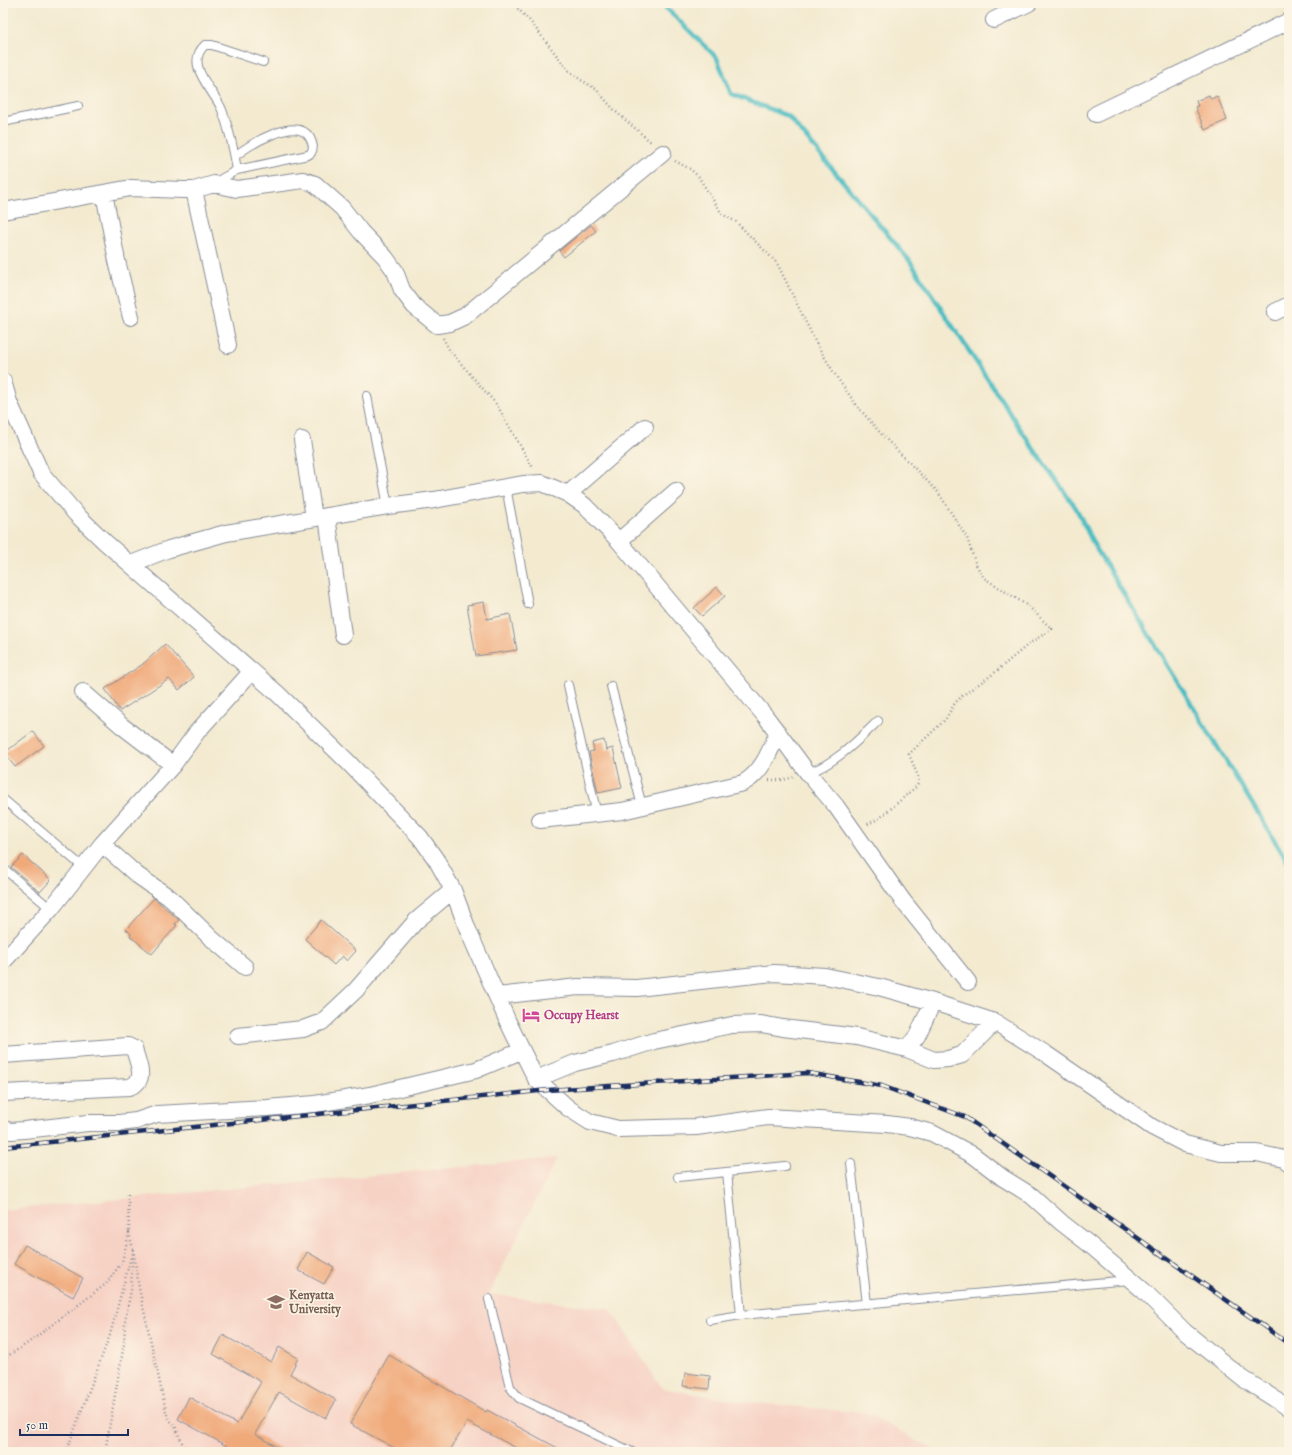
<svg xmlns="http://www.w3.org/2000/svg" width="1292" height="1455" font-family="'IM FELL English',serif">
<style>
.built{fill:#f6d2c5}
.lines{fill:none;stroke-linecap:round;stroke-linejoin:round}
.stream{stroke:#4ebdc3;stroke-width:4.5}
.building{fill:#f0a979}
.service-casing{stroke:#878c97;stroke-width:10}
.minor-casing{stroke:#878c97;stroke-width:18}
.path{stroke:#878c97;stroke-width:2.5;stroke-dasharray:1 3;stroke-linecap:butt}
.service{stroke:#fff;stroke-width:8}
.minor{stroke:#fff;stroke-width:16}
.rail-casing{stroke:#1b2f5e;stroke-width:4.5}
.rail{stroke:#fcf5e5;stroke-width:3;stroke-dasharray:9;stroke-linecap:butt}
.labels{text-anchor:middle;stroke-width:3;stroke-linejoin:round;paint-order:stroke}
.hotel-label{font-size:12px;font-weight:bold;fill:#b23c85;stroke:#fcf5e5;text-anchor:start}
.education-label{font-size:12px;font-weight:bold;fill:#785e54;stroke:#fcf5e5;text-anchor:start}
</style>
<rect width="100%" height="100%" fill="#fcf5e5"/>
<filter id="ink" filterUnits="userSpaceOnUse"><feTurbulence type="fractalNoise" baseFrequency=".025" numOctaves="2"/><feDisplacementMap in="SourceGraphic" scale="8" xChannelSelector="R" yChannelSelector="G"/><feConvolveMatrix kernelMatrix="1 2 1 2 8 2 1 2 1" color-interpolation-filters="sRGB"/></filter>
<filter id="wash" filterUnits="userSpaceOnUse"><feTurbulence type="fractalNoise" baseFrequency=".012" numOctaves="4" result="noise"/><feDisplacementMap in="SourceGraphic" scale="16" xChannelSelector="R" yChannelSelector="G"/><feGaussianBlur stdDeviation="0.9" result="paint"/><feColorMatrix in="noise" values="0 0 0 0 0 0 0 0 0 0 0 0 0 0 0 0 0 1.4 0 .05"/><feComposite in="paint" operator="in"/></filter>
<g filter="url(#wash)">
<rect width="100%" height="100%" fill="#f3ead0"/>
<path class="built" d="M557,1158l-68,136 121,15 52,79 73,13 132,12 70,39h-934v-242z"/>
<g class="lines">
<path class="stream" d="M661,3l56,55 14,36 57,22 121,144 124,188 43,60 18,37 195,319"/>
</g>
<g id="blocks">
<path class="building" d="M1209,95l2,4 6,-3 10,24 -22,10 -10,-23 3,-1 -2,-5z
M591,225l5,6 -32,26 -5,-6z
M717,587l8,9 -23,20 -8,-8z
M484,602l3,17 23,-5 7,36 -41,6 -9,-51z
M165,644l29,33 -15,13 -10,-11 -49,32 -15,-22 38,-25z
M33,731l11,15 -29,21 -11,-14z
M604,740l2,10 7,-2 9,40 -24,5 -9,-41 5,-1 -2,-8z
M23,855l28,25 -11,12 -29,-25z
M154,898l25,22 -4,4 2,1 -25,29 -22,-18 1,-2 -5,-5z
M321,920l35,31 -9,10 -5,-5 -8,9 -29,-26z
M25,1245l58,33 -10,19 -59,-33z
M307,1252l27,15 -10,17 -26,-14z
M223,1335l48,27 8,-15 19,11 -8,16 46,26 -10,18 -47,-26 -24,42 31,18h-62l3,-6 -49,-27 11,-22 48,27 24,-42 -48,-28z
M389,1355l97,57 1,-2 78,42h-41l-57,-30 -18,30h-47l-52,-28z
M685,1373l25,3 -1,13 -26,-3z"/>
</g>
</g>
<g filter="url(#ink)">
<use href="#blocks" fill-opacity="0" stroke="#878c97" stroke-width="1"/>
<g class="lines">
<g class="service-casing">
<path id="service" d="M3,122l75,-16
M237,170c-3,-20 -8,-41 -15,-60 -7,-19 -39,-45 -17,-65h7l51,17
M214,183l23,-13 71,-15 3,-2c3,-5 2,-9 -1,-15 -13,-24 -62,8 -75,18
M367,396l21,110
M506,487l22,117
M568,685l29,130
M611,686l31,120
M808,773c28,-10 49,-32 70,-52
M3,799l81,69
M3,868l48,41
M851,1164l16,140
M727,1172l14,143
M678,1177l107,-11
M489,1299l21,88 9,11 113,54
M710,1320l31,-5 388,-35"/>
</g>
<g class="minor-casing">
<path id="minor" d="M994,20l35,-17
M1096,114l193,-93
M194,190l34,155
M104,193l13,68 14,56
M3,211l128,-23 52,2h11l20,-6 23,5 66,-9 12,4 27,24 19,24 24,25 10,14 7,19 12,16 23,19 13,-2 15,-7 198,-163
M1275,312l14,-7
M3,381l6,21 32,71 35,41 29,28 173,152 70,68 72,75 17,24 16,29 15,40 40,92 28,57 32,29 22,14 28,7 78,-2 72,-10 119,7 23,3 22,6 41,22 30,23 29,18 30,27 27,21 55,47 41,41 57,46 47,30
M302,440l12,78
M568,494l77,-67
M327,516l16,119
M619,541l57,-50
M131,564l38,-15 57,-16 162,-27 46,-6 89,-16 19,-1 26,11 16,11 35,36 147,176 42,56 28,33 67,95 65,81
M83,692l39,34 51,39
M540,820l82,-9 121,-28c19,-10 27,-32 35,-51
M102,844l35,31 33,23 41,40 34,29
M3,962l48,-53 51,-65 71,-79 24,-33 55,-61
M497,996l81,-9 59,1 137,-15 51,3 54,11 54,15 62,20 51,32 106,73 33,17 36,9h36l27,6 5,4
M238,1036l65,-7 19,-7 34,-32 60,-69 37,-31
M907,1049l10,-13 16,-34
M3,1055l125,-9 6,3c4,15 14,32 -5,38l-126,6
M536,1079l39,-16 38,-9 41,-13 78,-16 29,-1 22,4 74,9 50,12 27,11 14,-1 14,-4 33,-33
M3,1129l8,2 13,-1 64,-7h31l17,-2 21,-7 110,-6 48,-4 55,-9 106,-25 45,-19"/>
</g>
<path class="path" d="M512,3l18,18 38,49 13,10 15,9 19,22 37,32
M675,161l15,8 8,7 24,38 14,8 41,41 39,80 20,33 21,30 26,30 55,56 29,46 9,27 8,13 44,28 24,23 -22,14 -37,31 -30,21 -8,8 -10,17 -36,34 10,25 -2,7 -37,32 -14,7
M443,338l7,13 47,54 36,63
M769,780h15l9,-3
M128,1194l1,39
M3,1359l25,-16 78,-59 16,-22 7,-29 4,16
M66,1452l44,-117 21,-78
M105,1452l19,-108 1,-22 6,-32 2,-42 6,40 27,123 2,7 7,8 11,26"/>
<use href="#service" class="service"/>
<use href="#minor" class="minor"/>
<g class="rail-casing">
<path id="rail" d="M3,1147l545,-57 260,-17 74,13 83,31 324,227"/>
</g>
<use href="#rail" class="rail"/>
</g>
</g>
<defs>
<g id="hotel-bare" transform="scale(1.38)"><path d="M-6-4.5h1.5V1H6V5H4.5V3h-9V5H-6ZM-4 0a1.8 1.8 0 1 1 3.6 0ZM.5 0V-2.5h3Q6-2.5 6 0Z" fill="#d1479c" stroke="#fcf5e5" stroke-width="2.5" paint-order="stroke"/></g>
<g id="university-bare" transform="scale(1.38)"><path d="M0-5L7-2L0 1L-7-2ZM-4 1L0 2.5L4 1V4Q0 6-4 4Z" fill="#8d6e63" stroke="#fcf5e5" stroke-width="2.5" paint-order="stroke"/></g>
</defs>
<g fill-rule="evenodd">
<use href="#hotel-bare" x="531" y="1015"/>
<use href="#university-bare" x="276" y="1302"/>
</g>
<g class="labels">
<g class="hotel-label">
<text x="544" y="1019">Occupy Hearst</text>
</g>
<g class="education-label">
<text x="289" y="1299">Kenyatta<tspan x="289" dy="14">University</tspan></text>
</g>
</g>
<rect width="1292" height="1455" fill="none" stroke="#fcf5e5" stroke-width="16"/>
<path d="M20 1429v6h108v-6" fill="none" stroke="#1b2f5e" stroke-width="2"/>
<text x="26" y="1429" font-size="12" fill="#1b2f5e" stroke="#fcf5e5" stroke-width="3" paint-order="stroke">50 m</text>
</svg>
